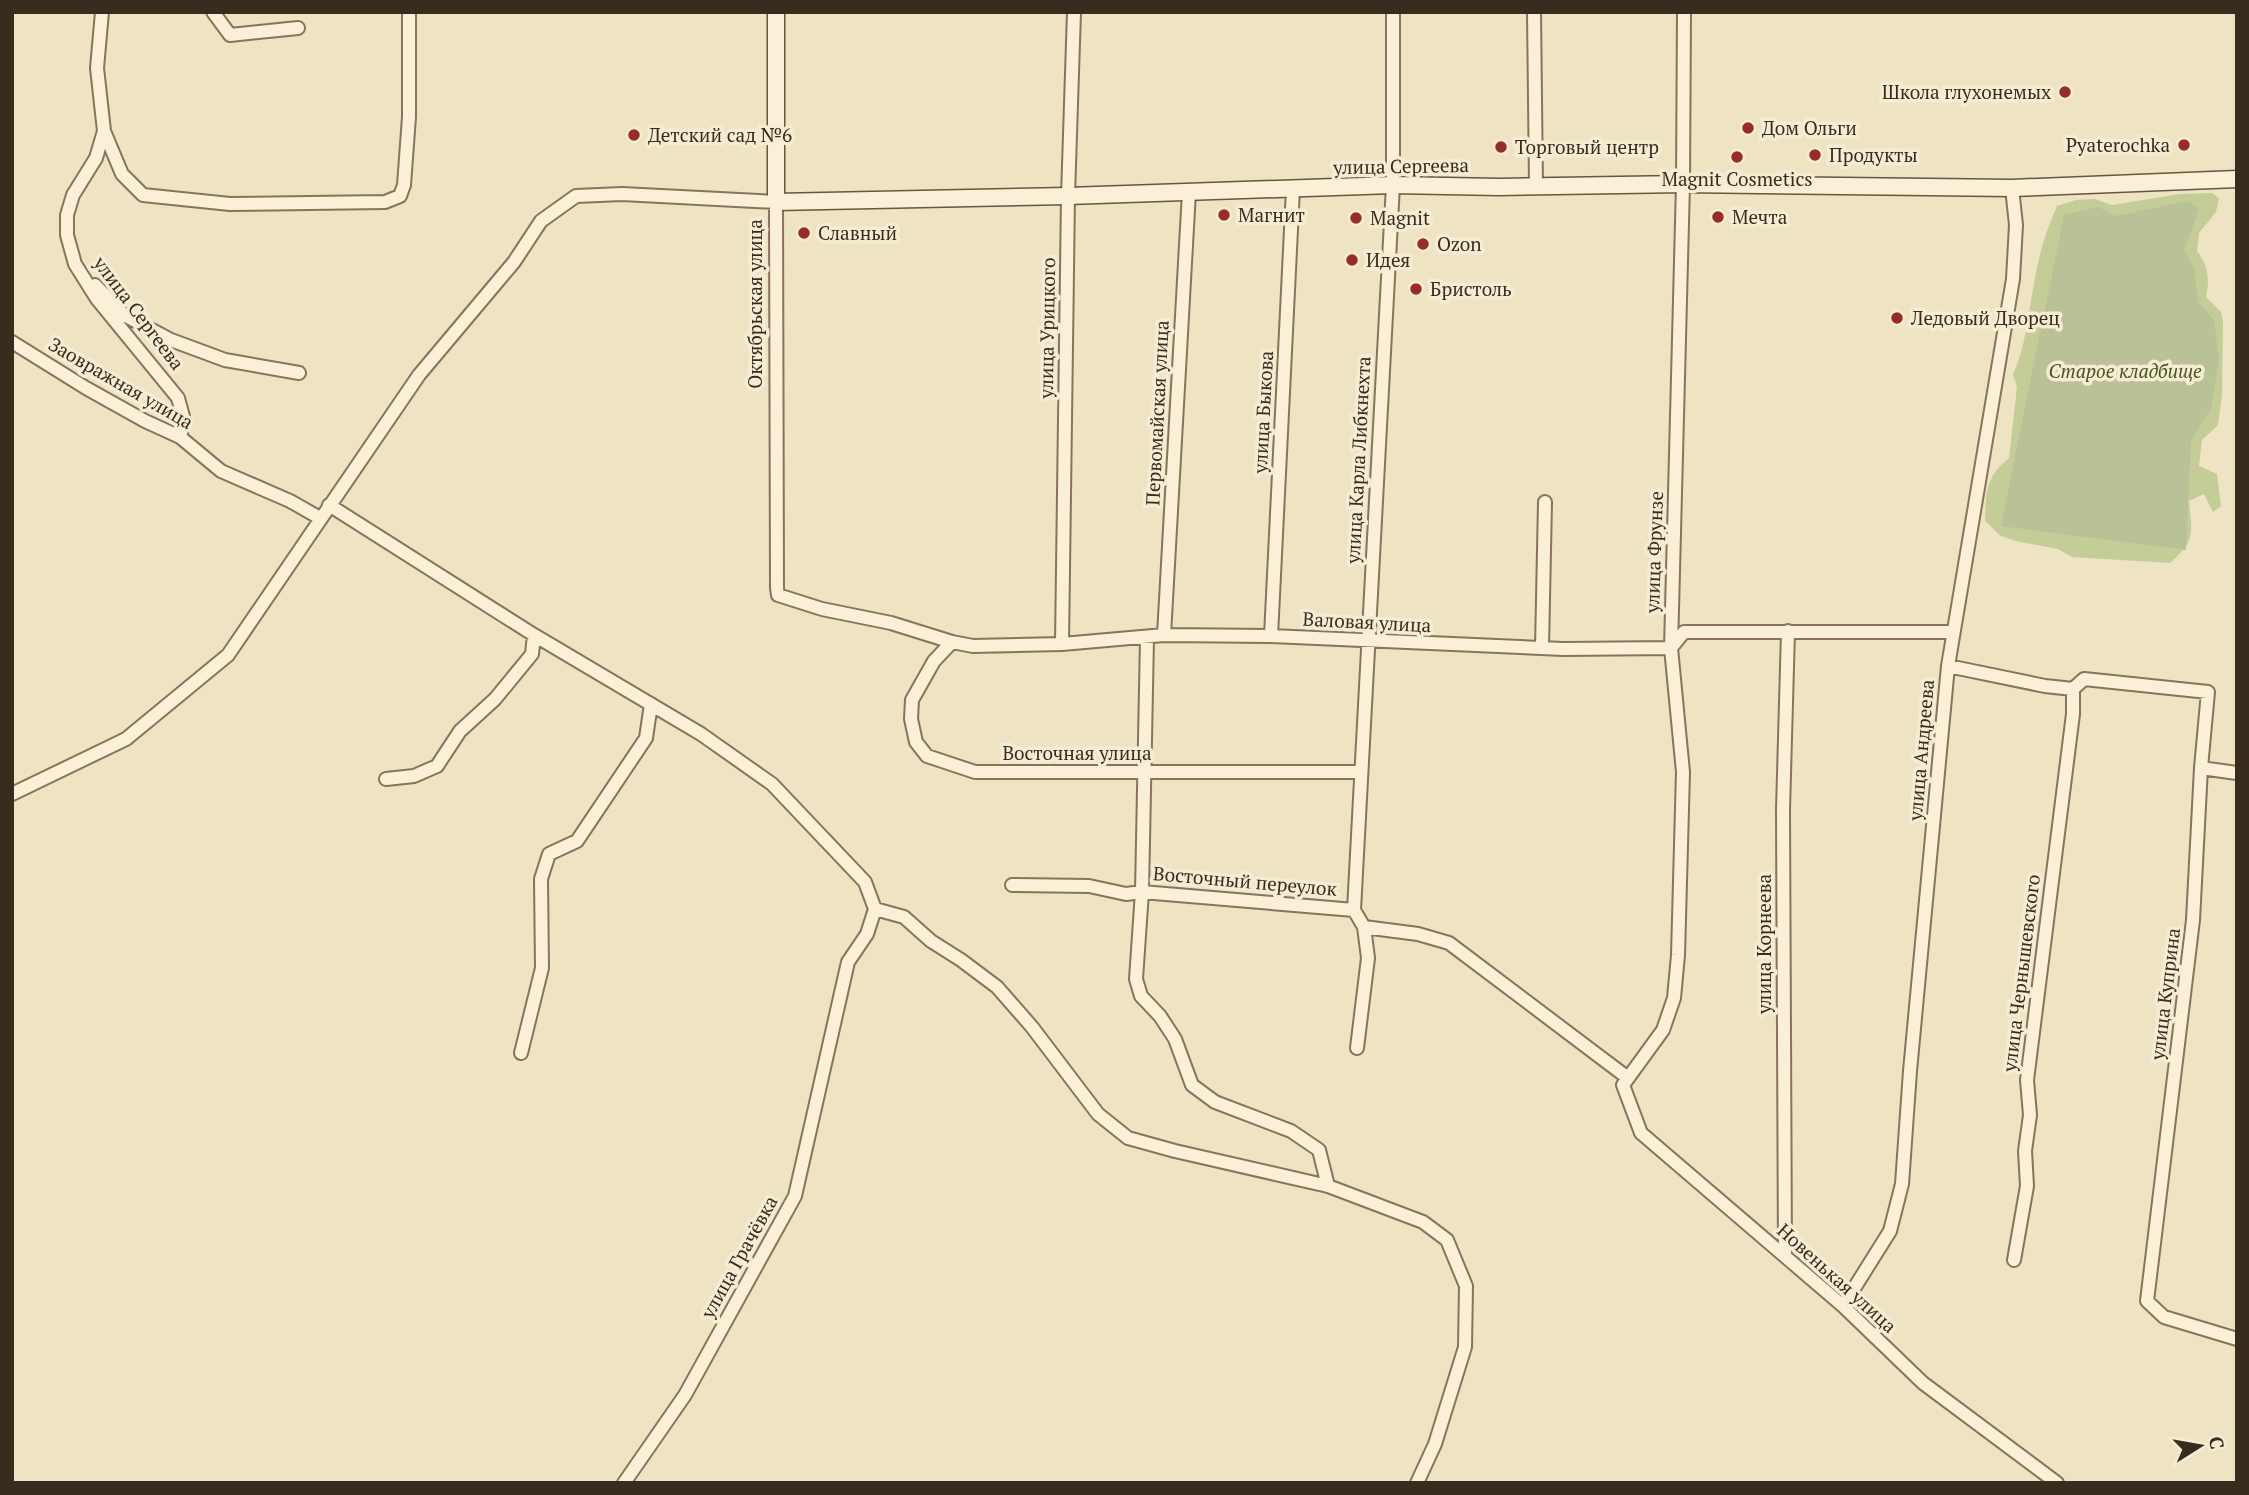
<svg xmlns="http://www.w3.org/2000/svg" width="2249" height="1495" font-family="'PT Serif',serif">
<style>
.green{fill:#c4cc97}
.cemetery{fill:#bac196}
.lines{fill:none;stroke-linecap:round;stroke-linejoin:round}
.street-casing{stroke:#88745a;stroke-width:16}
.secondary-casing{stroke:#6a553d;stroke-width:19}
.street{stroke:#f9f0d7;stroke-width:12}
.secondary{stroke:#f9f0d7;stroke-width:16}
.poi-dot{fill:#972d2a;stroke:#f5ecd3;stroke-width:2.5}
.labels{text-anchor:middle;stroke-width:7;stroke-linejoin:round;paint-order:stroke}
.poi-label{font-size:19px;fill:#382c1e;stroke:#f5ecd3;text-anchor:start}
.street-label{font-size:19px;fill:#382c1e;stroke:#f5ecd3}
.park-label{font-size:19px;font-style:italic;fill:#475525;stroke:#f5ecd3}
</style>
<rect width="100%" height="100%" fill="#eee3c3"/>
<path class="green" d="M2212,193l7,5 -3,14 -17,21 -2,18c11,14 13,28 9,46l15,15 2,9 -1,74 -4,30 -16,15 -3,26 18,8 4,32 -8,6 -9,-18 -15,7c3,32 7,40 -19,62l-98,-6 -14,-8 -42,-8 -15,-5 -16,-15c1,-29 0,-43 24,-63l8,-71 -4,-13c13,-27 15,-60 21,-90 4,-26 12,-54 23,-78l19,-6 19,-1 17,6 68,-11z"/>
<path class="cemetery" d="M2188,201l11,8 -15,42 10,17 4,34 16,18 5,39 -8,49 -20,32 -5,110 -185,-24 63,-311 34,-8 18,9z"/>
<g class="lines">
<g class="street-casing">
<path id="street" d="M102,12l-5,56 7,63 -8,27 -23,37 -6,20v20l8,29 22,35 81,99 6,22 -4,17
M213,12l17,23 68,-7
M1534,12l2,174
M1684,12l-1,172 -12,464 12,124 -5,183 -4,43 -11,32 -40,55 18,48 202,173 80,77 134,100
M104,131l18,43 21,21 87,9 155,-2 15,-6 4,-11 5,-68v-105
M95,285l29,30 47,25 54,20 74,13
M12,342l74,46 59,33 35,16 41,34 69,30 30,17
M329,505l205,130 167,99 71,50 93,98 10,27 29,8 27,24 30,19 36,27 35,40 66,87 30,24 47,13 153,35 95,36 24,18 19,46 -1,61 -30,97 -18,39
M1164,635l25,-443
M1271,636l22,-447
M1147,638l-5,254 -6,87 5,17 19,20 15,23 17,46 23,17 76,29 28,19 9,36
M952,642l-18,19 -22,39 -1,19 5,23 11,14 48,16h386
M1062,644l6,-448 6,-184
M1542,648l3,-146
M1948,666l97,20 28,3 11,-10 124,13 -7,76 -8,152 -46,381 17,16 73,22
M2201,768l36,5
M386,779l28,-3 23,-10 23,-35 35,-32 37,-45 2,-19
M12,794l114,-55 102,-84 191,-280 95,-113 27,-41 35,-25 46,-2 154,8 1,386 1,7 44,14 69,14 61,19 21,4 89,-2 102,-9 107,1 292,13 108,-1 13,-16h269
M1012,885l77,1 37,8 16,-2 212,18 10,17 54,7 31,9 179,135
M1354,910l39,-725v-173
M1357,1048l11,-90 -4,-31
M521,1053l21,-85 -1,-89 8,-25 28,-13 69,-103 5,-34
M1785,1256l-2,-446 5,-179
M2014,1260l13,-74 -2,-35 5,-36 -3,-35 46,-366v-25
M1843,1306l47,-75 12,-47 8,-113 38,-405 65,-387 3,-54 -4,-37
M624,1483l61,-88 110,-199 53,-234 19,-28 8,-25"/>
</g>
<g class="secondary-casing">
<path id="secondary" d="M776,12v190l292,-6 325,-11 106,2 184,-3 329,4 225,-9"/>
</g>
<use href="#street" class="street"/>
<use href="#secondary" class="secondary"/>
</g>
<g class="poi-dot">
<circle cx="2065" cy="92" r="7"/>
<circle cx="1748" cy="128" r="7"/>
<circle cx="634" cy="135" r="7"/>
<circle cx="2184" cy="145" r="7"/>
<circle cx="1501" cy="147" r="7"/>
<circle cx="1815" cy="155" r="7"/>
<circle cx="1737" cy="157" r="7"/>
<circle cx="1224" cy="215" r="7"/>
<circle cx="1718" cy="217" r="7"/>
<circle cx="1356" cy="218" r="7"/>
<circle cx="804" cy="233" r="7"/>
<circle cx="1423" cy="244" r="7"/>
<circle cx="1352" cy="260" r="7"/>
<circle cx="1416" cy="289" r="7"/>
<circle cx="1897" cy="318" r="7"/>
</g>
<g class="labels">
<g class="poi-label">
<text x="2051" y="99" text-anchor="end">Школа глухонемых</text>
<text x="1762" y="135">Дом Ольги</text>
<text x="648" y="142">Детский сад №6</text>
<text x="2170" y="152" text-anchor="end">Pyaterochka</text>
<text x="1515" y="154">Торговый центр</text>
<text x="1829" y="162">Продукты</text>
<text x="1737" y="186" text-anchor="middle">Magnit Cosmetics</text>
<text x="1238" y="222">Магнит</text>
<text x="1732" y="224">Мечта</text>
<text x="1370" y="225">Magnit</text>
<text x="818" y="240">Славный</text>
<text x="1437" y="251">Ozon</text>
<text x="1366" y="267">Идея</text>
<text x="1430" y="296">Бристоль</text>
<text x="1911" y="325">Ледовый Дворец</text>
</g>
<g class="street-label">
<text transform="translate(1401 166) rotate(-1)" y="7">улица Сергеева</text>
<text transform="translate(755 304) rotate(-90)" y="7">Октябрьская улица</text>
<text transform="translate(139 313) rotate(53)" y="7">улица Сергеева</text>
<text transform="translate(1047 328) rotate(-89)" y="7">улица Урицкого</text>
<text transform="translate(121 383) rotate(30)" y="7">Заовражная улица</text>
<text transform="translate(1263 412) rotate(-87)" y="7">улица Быкова</text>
<text transform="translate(1157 413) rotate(-87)" y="7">Первомайская улица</text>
<text transform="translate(1358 460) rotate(-87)" y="7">улица Карла Либкнехта</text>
<text transform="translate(1654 552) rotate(-88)" y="7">улица Фрунзе</text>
<text transform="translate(1367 622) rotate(3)" y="7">Валовая улица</text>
<text transform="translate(1921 750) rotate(-85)" y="7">улица Андреева</text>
<text x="1077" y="760">Восточная улица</text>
<text transform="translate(1245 881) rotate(5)" y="7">Восточный переулок</text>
<text transform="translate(1764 944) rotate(-90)" y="7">улица Корнеева</text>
<text transform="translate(2021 973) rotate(-83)" y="7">улица Чернышевского</text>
<text transform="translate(2165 994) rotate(-83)" y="7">улица Куприна</text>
<text transform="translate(739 1257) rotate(-61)" y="7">улица Грачёвка</text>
<text transform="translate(1837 1278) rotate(42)" y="7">Новенькая улица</text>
</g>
<g class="park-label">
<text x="2125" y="378">Старое кладбище</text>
</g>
</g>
<rect width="2249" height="1495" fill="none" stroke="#382c1e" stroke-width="28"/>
<g transform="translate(2200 1446) rotate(79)" stroke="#f5ecd3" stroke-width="5" paint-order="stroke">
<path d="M0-5L12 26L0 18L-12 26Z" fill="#382c1e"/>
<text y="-10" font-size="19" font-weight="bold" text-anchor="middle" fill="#382c1e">С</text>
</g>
</svg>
